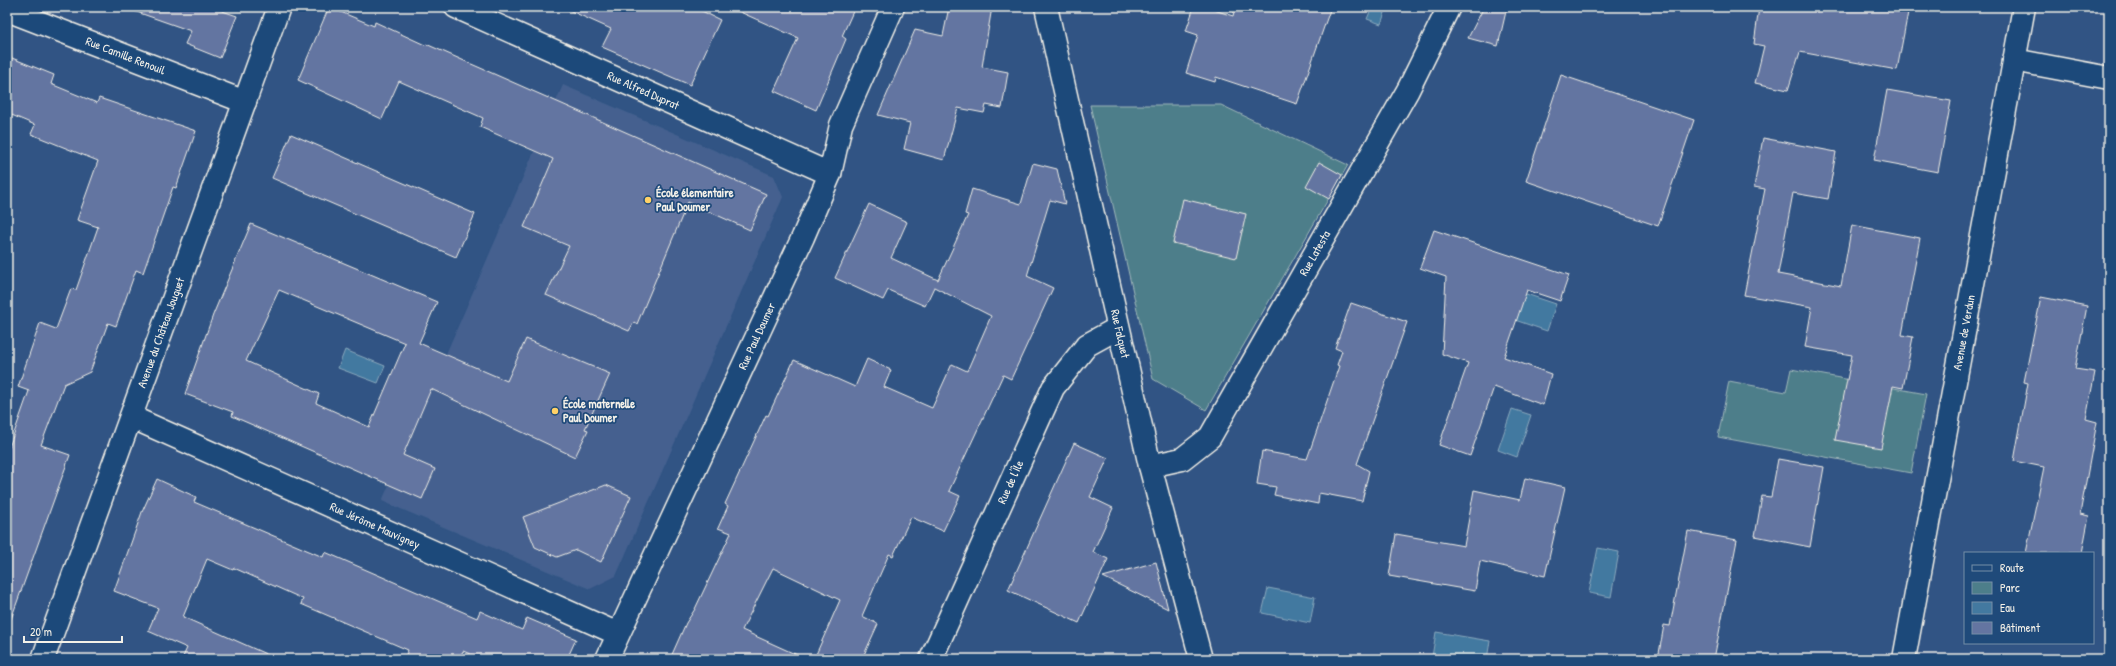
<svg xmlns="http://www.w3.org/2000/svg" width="2116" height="666" font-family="'Patrick Hand',sans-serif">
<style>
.built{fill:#44618f}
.green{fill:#4d7e8a;stroke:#a0b8b9}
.water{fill:#4379a0;stroke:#8aa9bd}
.building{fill:#6475a1;stroke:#f4f1e8;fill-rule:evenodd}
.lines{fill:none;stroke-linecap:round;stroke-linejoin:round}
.street-casing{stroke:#f4f1e8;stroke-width:25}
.secondary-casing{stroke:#f4f1e8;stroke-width:25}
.street{stroke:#1f4a7a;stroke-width:22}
.secondary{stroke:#1f4a7a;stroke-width:22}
.poi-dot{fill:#ffd166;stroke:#1f4a7a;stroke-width:1.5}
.labels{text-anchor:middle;stroke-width:3.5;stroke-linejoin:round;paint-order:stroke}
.street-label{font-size:12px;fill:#f4f1e8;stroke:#1f4a7a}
.poi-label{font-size:12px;font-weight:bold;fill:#f4f1e8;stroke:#1f4a7a;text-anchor:start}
</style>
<rect width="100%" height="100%" fill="#315484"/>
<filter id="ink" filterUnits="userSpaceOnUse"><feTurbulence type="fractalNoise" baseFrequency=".025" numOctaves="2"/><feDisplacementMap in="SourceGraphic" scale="8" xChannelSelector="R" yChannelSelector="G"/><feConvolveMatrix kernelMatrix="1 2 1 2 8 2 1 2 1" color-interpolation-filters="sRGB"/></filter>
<g filter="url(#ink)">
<path class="built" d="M563,85l211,91 9,21 -167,379 -26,13 -208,-88z"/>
<path class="green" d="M1090,105h131l127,60 -142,245 -53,-31z
M1791,369l135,25 -15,79 -193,-36 11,-56 57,11z"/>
<path class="water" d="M1372,7h15l-6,17 -14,-5z
M1523,293l33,11 -9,27 -32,-11z
M345,350l40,16 -7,17 -40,-15z
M1512,409l19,6 -14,42 -19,-7z
M1598,548l21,4 -8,45 -22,-4z
M1268,588l47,9 -5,26 -48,-10z
M1436,632l54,9 -3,18h-42l-13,-2z"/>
<path class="building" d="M135,7h76l26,9 -17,42 -35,-14 6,-13 -57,-20z
M329,7l45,19 1,-4 50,23 1,-1 340,150 -16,36 -62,-28 -51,122 -3,-2 -5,9 -83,-36 23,-49 -45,-19 29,-68 -73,-32 3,-9 -84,-37 -17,38 -84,-39z
M562,7h132l26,13 -30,65 -88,-38 9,-18z
M729,7h126l-13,29 4,3 -30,71 -42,-19 24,-53z
M949,7h43l-10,60 26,5 -6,36 -16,-3 -2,8 -26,-5 -14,52 -40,-11 6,-26 -32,-8 37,-85 28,6z
M1194,7h11l28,9 2,-9h96l-34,97 -81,-27 -1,5 -29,-9 12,-38 -12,-4z
M1484,7h23l-9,39 -30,-8z
M1759,7h150l-12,63 -97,-18 -12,38 -33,-7 9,-37 -10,-2z
M7,56l47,19 -3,9 46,19 2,-5 97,33 -20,57 -3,-1 -30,86 -7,-3 -20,56 -8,-3 -18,49 -26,12 -23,61 29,10 -59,164h-4v-166l22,-62 -11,-4 22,-64 16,6 15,-40 5,1 22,-63 -21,-7 21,-59 -67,-27 4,-9 -28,-12z
M1561,75l133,45 -36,106 -132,-45z
M1887,90l64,11 -13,71 -64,-12z
M291,134l184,80 -19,43 -184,-79z
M1763,138l73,14 -8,47 -35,-6 -15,81 63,12 11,-61 68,13 -18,97 11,2 -10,51 -10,-2 -12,62 -46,-8 17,-85 -47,-8 7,-40 -68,-12 21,-106 -11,-2z
M1319,162l23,13 -13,24 -23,-13z
M1033,163l24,6 8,35 -15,-4 -23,76 26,12 -42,91 -8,-4 -54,116 11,5 -17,35 -32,-14 -18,39 -4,-2 -27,62 16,8 -16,35h-48l26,-59 -67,-32 -31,62 64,29h-136l16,-36 9,-14 36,-76 -13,-5 10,-22 -3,-2 41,-89 2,1 26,-56 61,27 12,-28 24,11 -7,17 48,21 20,-44 15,7 24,-55 -57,-29 -9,19 -37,-16 -5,10 -48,-22 34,-74 38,18 -16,36 47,22 30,-65 -3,-1 7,-25 49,15z
M1183,199l63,15 -10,44 -63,-15z
M251,224l186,78 -18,41 88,38 19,-42 84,35 -25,55 3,1 -13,27 -144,-68 -28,66 32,14 -13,30 -190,-83 1,-4 -48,-18 28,-79zM279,290l126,53 -36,84 -53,-24 3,-9 -73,-33z
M1434,230l135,45 -9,26 -33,-11 -23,67 47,17 -8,31 -49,-18 -24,69 -31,-11 29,-82 -26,-9 4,-77 -26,-9z
M2041,297l46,9 -12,63 20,3 -9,47 11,3 -17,92 9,2 -7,37h-56l18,-86 -30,-6 14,-78 -4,-1z
M1351,303l56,19 -50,142 12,7 -7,30 -43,-8 -1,11 -44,-9 2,-8 -19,-3 5,-33 45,8 32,-93 -2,-1 5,-14 -7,-3z
M1074,443l34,15 -18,39 23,11 -20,44 15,7 -29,64 -71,-33z
M1778,459l46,8 -14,80 -55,-11 7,-40 9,1z
M1525,478l40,9 -20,89 -65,-15 -5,30 -86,-15 7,-42 68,12 10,-56 46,10z
M157,479l39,18 -2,5 129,55 2,-5 152,66 3,-7 42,19 5,-12 49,21 -9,20h-85l-19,-8 -4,8h-55l4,-9 -107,-46 2,-5 -69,-31 -1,2 -26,-11 -24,58 94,42h-95l5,-11 -39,-17 10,-23 -44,-17 28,-79z
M606,485l25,11 -30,66 -25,-12 -19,7 -22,-10 -12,-30z
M1688,531l49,9 -23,119h-56l6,-34 6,1z
M1156,562l12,47 -65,-32z"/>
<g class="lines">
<g class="street-casing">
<g id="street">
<path id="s1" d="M456,7l374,167"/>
<path id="s2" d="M1046,7l104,459 51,193"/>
<path id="s3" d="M7,10l238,92"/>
<path d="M2014,60l95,18"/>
<path id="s4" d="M131,417l487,217"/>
<path id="s5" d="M1150,466l32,-7 28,-22 198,-347 41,-83"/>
<path id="s6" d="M43,659l236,-652"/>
<path id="s7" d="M607,659l196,-422 27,-63 11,-49 52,-118"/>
<path id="s8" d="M931,659l122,-271 34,-43 31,-17"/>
</g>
</g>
<g class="secondary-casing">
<g id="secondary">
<path id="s9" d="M1904,659l120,-652"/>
</g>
</g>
<use href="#street" class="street"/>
<use href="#secondary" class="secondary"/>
</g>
</g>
<g class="poi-dot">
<circle cx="648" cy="200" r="4"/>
<circle cx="555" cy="411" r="4"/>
</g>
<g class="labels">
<g class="street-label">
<text dy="4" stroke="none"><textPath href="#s3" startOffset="127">Rue Camille Renouil</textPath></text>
<text dy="4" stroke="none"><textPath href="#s1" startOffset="205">Rue Alfred Duprat</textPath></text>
<text dy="4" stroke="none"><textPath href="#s5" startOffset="280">Rue Latesta</textPath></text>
<text dy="4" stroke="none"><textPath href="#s6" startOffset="347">Avenue du Château Jouguet</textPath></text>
<text dy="4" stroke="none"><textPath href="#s9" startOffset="332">Avenue de Verdun</textPath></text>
<text dy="4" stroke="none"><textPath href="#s2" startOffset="335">Rue Falquet</textPath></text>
<text dy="4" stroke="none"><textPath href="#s7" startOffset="356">Rue Paul Doumer</textPath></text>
<text dy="4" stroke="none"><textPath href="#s8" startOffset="194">Rue de l'Île</textPath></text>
<text dy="4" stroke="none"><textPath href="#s4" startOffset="267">Rue Jérôme Mauvigney</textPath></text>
</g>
<g class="poi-label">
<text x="656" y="197">École élementaire<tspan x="656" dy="14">Paul Doumer</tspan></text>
<text x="563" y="408">École maternelle<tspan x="563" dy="14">Paul Doumer</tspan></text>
</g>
</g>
<rect width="2116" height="666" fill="none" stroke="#1f4a7a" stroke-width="24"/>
<rect x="12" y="12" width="2092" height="642" fill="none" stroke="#f4f1e8" stroke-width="1.5" filter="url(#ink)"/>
<rect x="1964" y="552" width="130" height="92" fill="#1f4a7a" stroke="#748da6"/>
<rect x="1972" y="565" width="20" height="6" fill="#1f4a7a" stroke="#748da6"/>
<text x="2000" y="572" font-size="12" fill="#f4f1e8">Route</text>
<rect x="1972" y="582" width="20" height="12" fill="#4d7e8a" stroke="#748da6"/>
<text x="2000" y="592" font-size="12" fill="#f4f1e8">Parc</text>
<rect x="1972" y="602" width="20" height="12" fill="#4379a0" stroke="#748da6"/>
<text x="2000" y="612" font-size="12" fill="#f4f1e8">Eau</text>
<rect x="1972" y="622" width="20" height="12" fill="#6475a1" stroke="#748da6"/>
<text x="2000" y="632" font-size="12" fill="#f4f1e8">Bâtiment</text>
<path d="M24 636v6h98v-6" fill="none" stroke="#f4f1e8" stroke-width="2"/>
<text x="30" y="636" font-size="12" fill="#f4f1e8" stroke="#1f4a7a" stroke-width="3" paint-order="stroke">20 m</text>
</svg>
